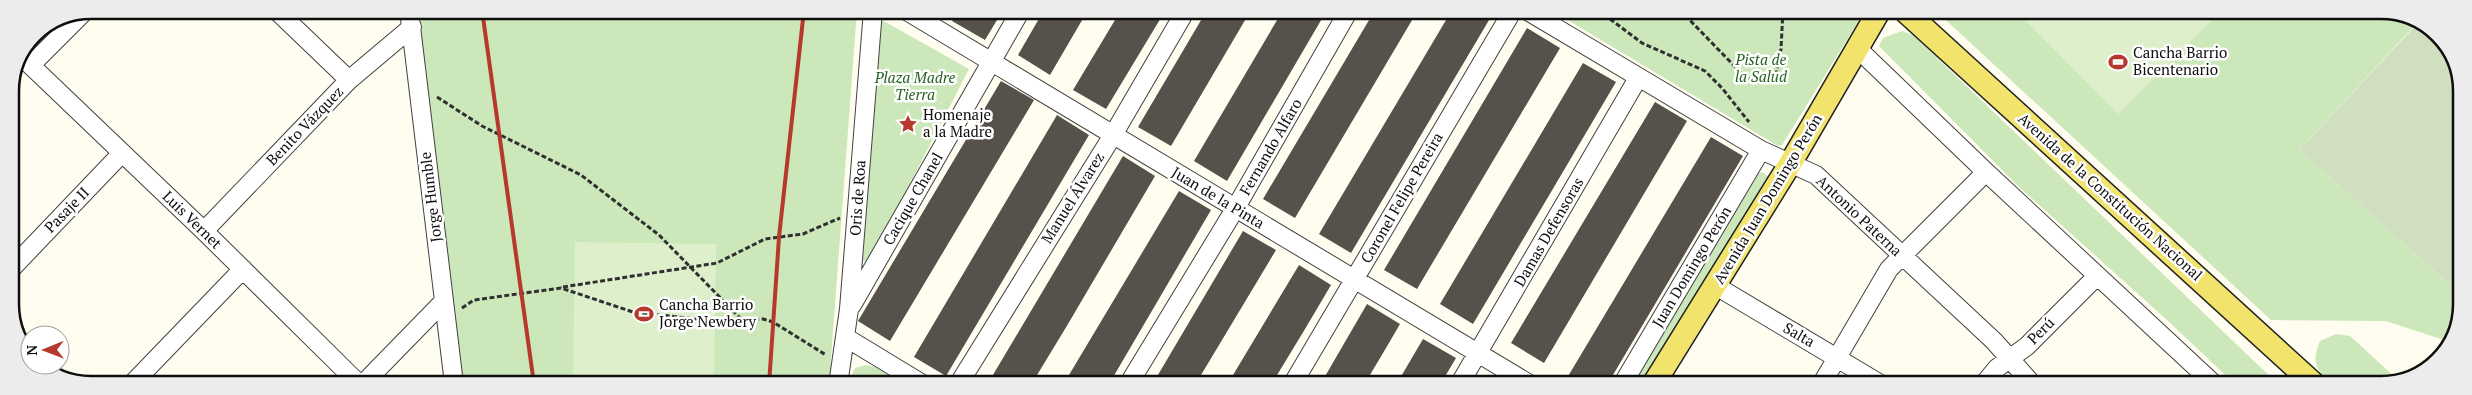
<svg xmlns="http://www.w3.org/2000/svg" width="2472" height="395" font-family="'PT Serif',serif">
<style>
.green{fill:#cce7ba}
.cemetery{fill:#d1dfc1}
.pitch{fill:#deefcc}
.building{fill:#56514b}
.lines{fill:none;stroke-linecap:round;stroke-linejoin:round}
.minor-casing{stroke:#414141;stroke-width:20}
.major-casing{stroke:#1f1f1f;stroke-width:25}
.path{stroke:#303030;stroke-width:3;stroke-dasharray:5 2.5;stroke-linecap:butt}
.minor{stroke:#fff;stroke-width:18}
.major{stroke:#f1e36c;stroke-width:22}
.rail{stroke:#b7392d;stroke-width:4}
.labels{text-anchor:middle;stroke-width:5;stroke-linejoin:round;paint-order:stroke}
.poi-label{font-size:15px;fill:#0e0e0e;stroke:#fff;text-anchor:start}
.park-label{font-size:15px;font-style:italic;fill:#266221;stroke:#fff}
.street-label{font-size:15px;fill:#0e0e0e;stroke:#fff}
.rim{fill:none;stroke:#0e0e0e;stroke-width:2.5}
</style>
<rect width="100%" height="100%" fill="#fefdef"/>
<path class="green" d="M414,10h443l-28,375 -368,-1z
M1551,10l309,1 1,6 -79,128 -4,1z
M1936,11h456l26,11 -119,128 162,145v20l-14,26 -61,-20 -115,-1z
M880,19l89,50 -100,194 -7,-3z
M1902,31l11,4 366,350h-43l-69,-65 -149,-134 -139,-140 4,-8z
M1762,172l6,4 -1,3 -128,206h-10l130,-212z
M2336,334l14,2 47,43 -15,6h-50c-16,-16 -21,-22 -12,-44z
M865,365l10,2 30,18h-58l8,-17z"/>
<path class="cemetery" d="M2418,23l17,7 25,44 1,221 -162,-145z"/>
<path class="pitch" d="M2016,11h205l-103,103z
M575,242l141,2 -2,141 -141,-1z"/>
<path class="building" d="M959,10h44l-18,30 -33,-19z
M1044,10h44l-38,65 -32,-20z
M1121,10h33l8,6 -56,93 -33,-19z
M1207,10h44l-80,136 -33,-19z
M1283,10h44l-100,171 -33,-20z
M1375,10h43l-123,208 -32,-19z
M1452,10h43l-144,243 -32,-19z
M1527,28l33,20 -143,241 -33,-19z
M1583,63l33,19 -143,242 -33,-20z
M1001,81l33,19 -144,241 -32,-20z
M1655,102l32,19 -143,242 -33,-20z
M1057,115l32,20 -143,241 -32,-19z
M1711,137l32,19 -136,229h-28l-12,-7z
M1123,156l32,20 -87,148 -37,61h-44z
M1179,191l32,19 -99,169 -5,6h-44z
M1243,231l33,19 -81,135h-43z
M1299,265l32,20 -26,44 -34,56h-44z
M1367,304l33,20 -14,24 -22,37h-44z
M1423,339l33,19 -16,27h-44z"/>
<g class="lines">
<g class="minor-casing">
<path id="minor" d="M276,10l73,70
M409,10l45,374
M905,10l626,375
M1526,10l235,140 55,25 178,166 39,44
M1857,48l129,124 229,213
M23,58l181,173 155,153
M31,65l53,-53
M204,231l145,-151 63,-53
M12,268l110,-115
M1716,286l166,99
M852,305l169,-295
M845,337l79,48
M132,384l111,-115
M363,384l81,-83
M838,385l11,-76 24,-299
M958,385l155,-250 73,-125
M1128,385l107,-176 114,-199
M1292,385l221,-375
M1459,385l179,-307
M1622,385l139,-235
M1821,385l68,-116 97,-97
M1983,385l14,-17 30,-22 70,-70"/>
</g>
<g class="major-casing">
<path id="major" d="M1905,11l410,374
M1653,385l137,-221 89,-153"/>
</g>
<path class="path" d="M1598,10l44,33 63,28 17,17 27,34
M1680,10l65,67 12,5h11l8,-7 5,-26 2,-39
M427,18l14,-8
M437,97l45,29 99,49 78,60 83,85
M563,287l154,-24 48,-24 38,-5 37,-16
M462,308l12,-8 87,-12 72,24 90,10 40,-3 10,3 53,33"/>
<use href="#minor" class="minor"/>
<use href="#major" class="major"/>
<path class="rail" d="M482,10l52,374
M769,385l10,-148 25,-227"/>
</g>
<defs>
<g id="stadium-bare" transform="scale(1.5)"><path d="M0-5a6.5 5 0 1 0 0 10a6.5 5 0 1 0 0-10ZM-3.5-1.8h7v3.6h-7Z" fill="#b7392d" stroke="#fff" stroke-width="2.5" paint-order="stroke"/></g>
<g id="sight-bare" transform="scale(1.5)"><path d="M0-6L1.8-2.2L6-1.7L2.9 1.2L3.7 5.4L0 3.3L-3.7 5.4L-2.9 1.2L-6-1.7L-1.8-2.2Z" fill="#b7392d" stroke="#fff" stroke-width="2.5" paint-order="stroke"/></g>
</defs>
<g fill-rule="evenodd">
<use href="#stadium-bare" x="2118" y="62"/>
<use href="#sight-bare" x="908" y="124"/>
<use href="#stadium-bare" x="644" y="314"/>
</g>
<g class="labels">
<g class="poi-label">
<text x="2133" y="58">Cancha Barrio<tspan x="2133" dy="17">Bicentenario</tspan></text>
<text x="923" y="120">Homenaje<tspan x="923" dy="17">a la Madre</tspan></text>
<text x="659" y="310">Cancha Barrio<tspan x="659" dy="17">Jorge Newbery</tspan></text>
</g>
<g class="park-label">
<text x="1761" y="65">Pista de<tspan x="1761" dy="17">la Salud</tspan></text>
<text x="915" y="83">Plaza Madre<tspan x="915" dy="17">Tierra</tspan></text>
</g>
<g class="street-label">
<text transform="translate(305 126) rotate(-46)" y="5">Benito Vázquez</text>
<text transform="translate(1271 147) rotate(-60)" y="5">Fernando Alfaro</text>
<text transform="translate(431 197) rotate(-97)" y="5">Jorge Humble</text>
<text transform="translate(2110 197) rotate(42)" y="5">Avenida de la Constitución Nacional</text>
<text transform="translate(858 198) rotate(-86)" y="5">Oris de Roa</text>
<text transform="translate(1073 198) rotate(-58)" y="5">Manuel Álvarez</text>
<text transform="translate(1218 198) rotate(31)" y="5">Juan de la Pinta</text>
<text transform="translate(1402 198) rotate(-60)" y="5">Coronel Felipe Pereira</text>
<text transform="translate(913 199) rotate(-60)" y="5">Cacique Chanel</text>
<text transform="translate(1768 199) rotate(-59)" y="5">Avenida Juan Domingo Perón</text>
<text transform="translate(67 210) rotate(-46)" y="5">Pasaje II</text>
<text transform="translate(1859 216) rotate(43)" y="5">Antonio Paterna</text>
<text transform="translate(192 220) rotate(44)" y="5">Luis Vernet</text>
<text transform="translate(1549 232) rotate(-60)" y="5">Damas Defensoras</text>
<text transform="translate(1692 267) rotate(-59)" y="5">Juan Domingo Perón</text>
<text transform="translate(2041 331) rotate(-45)" y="5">Perú</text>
<text transform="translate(1799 335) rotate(30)" y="5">Salta</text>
</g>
</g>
<path d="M0 0H2472V395H0ZM91 19H2381A72 72 0 0 1 2453 91V304A72 72 0 0 1 2381 376H91A72 72 0 0 1 19 304V91A72 72 0 0 1 91 19Z" fill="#ececec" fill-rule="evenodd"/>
<path class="rim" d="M91 19H2381A72 72 0 0 1 2453 91V304A72 72 0 0 1 2381 376H91A72 72 0 0 1 19 304V91A72 72 0 0 1 91 19Z"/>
<g transform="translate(45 350) rotate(269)"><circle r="24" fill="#ffffff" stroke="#9f9f9f"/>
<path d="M0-4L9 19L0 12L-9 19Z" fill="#b7392d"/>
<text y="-8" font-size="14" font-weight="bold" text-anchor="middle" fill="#0e0e0e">N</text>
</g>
</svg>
